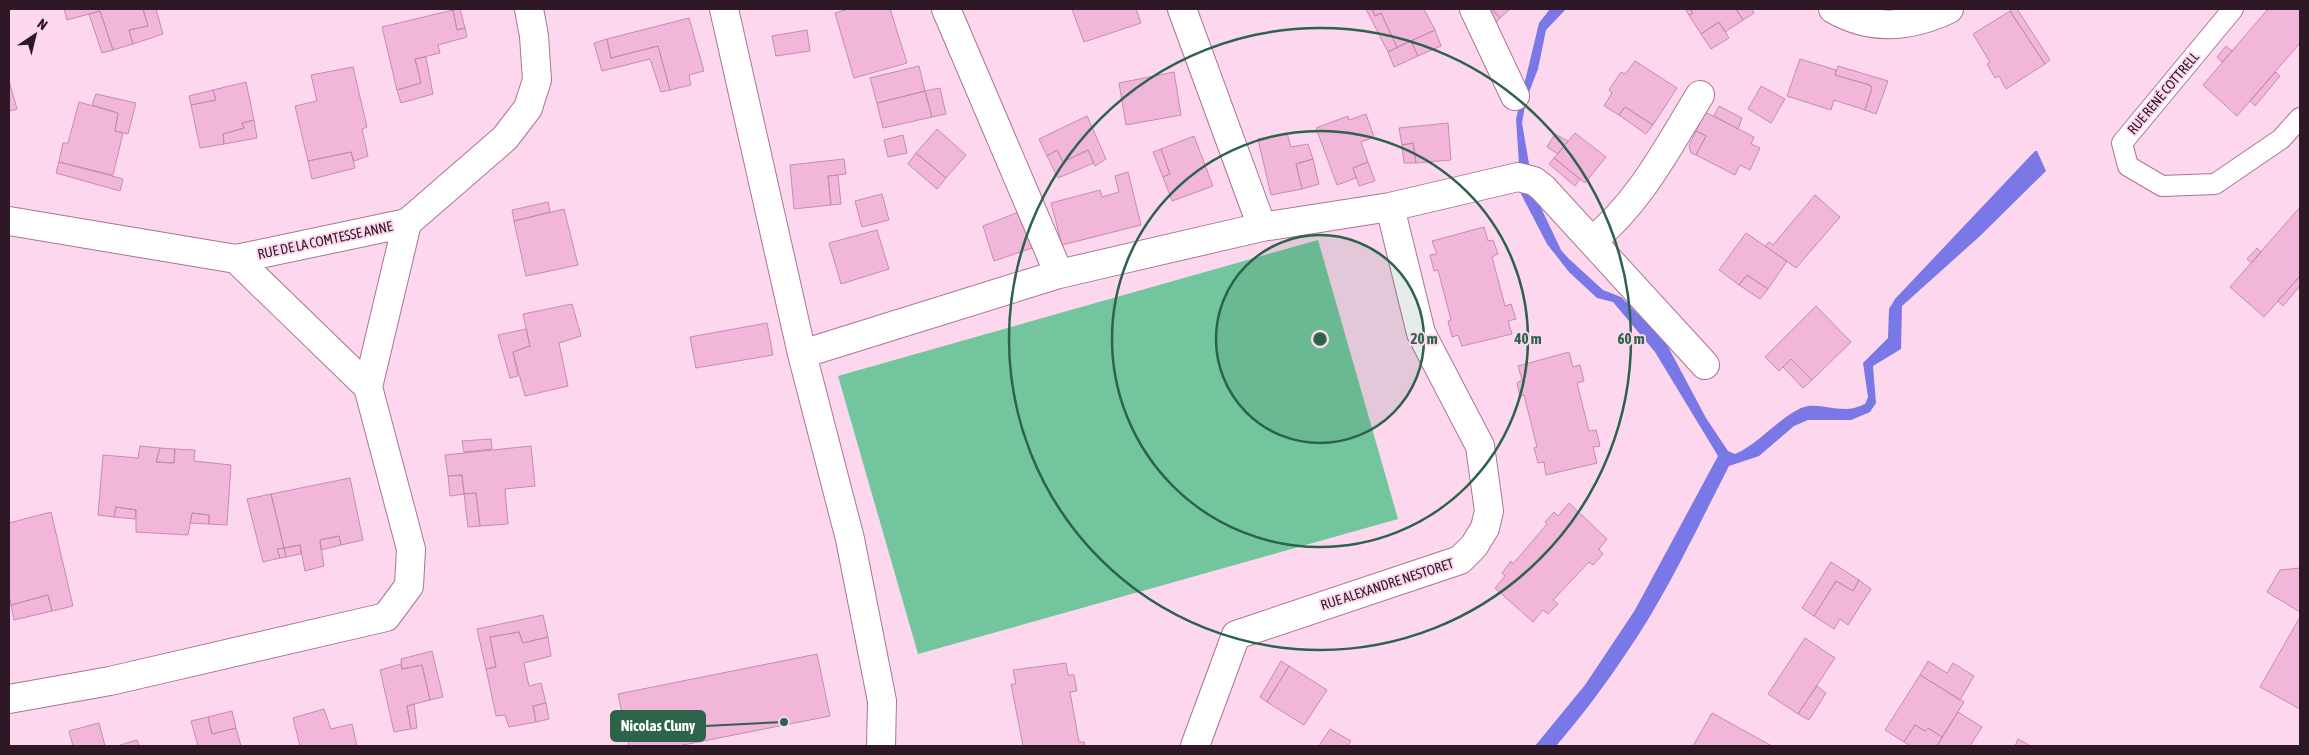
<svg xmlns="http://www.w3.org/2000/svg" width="2309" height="755" font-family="'Asap Condensed',sans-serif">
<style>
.green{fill:#73c59d}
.water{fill:#7a77e6}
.building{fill:#f2b6db;stroke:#c68cb0}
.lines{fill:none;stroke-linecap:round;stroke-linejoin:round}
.lane-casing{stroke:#ac7497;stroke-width:22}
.street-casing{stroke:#ac7497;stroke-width:30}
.lane{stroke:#fff;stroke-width:20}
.street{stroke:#fff;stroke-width:28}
.ring{fill:none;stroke:#2c634a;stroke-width:2.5}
.labels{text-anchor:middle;stroke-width:4;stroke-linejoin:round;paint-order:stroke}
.street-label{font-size:14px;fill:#2e1826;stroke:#fcd7ed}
.centre{fill:#2c634a;stroke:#fcd7ed;stroke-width:2.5}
.ring-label{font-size:15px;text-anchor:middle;font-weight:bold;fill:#2c634a;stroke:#fcd7ed;stroke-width:4;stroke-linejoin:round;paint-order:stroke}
.leader{fill:none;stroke:#2c634a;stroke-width:2}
.callout-dot{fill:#2c634a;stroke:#fcd7ed;stroke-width:2}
.callout{fill:#2c634a;stroke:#2c634a;stroke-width:2}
.callout-label{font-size:15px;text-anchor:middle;font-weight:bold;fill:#fff}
</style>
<rect width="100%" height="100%" fill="#fcd7ed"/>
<path class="green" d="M1318,240l80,279 -480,135 -80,-278z"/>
<path class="water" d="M1550,9h16l-20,21 -8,39 -12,31 -4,23 12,70 27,57 7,8 35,32 18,7 44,44 41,77 22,33 7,3c25,-11 41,-34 66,-46 15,-6 31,2 46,1 6,0 13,-3 18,-5l3,-7 -5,-34 25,-25 1,-29 6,-10 140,-148h2l9,20 -66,65 -78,70 -1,43 -28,17 3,37 -6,9 -19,8h-43l-14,6 -35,30 -30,10c-32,62 -62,128 -102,186 -22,33 -45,64 -71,94h-21l50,-61 50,-75 83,-154 -63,-104 -42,-50 -16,-4 -28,-26 -22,-28 -26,-50 -5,-75 23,-96z"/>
<path class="building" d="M64,9h79l5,17 -19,4 4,14 -20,6 -13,-39 -33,9z
M143,9h13l7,25 -30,10 -4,-14 19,-4z
M460,9l5,19 -8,2 -4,-20z
M848,9h42l17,54 -53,15 -19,-65z
M1072,9h64l5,14 -57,19z
M1366,9h6l3,7 6,-3 16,34 -9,5z
M1372,9h52l11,21 -38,17 -16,-34 -6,3z
M1485,9h7l8,9 -3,4z
M1492,9h18l-10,9z
M1685,9h5l3,4 -4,2z
M1690,9h46l7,11 -18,12 -6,-10 -18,12 -12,-19 4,-2z
M1736,9h16l2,4 -11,7z
M2013,9h4l33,51 -5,4 -35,-53z
M2268,9h32v34l-63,73 -34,-31z
M453,10l4,20 8,-2 2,9 -29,8 2,8 -25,6 6,24 -24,7 -15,-63z
M100,11l13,39 -11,3 -13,-39z
M2010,11l35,53 -39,25 -7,-13 -4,2 -8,-14 3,-2 -17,-28z
M689,18l15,53 -15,4 2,10 -21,5 -12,-44 -47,12 -4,-19z
M1719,22l10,16 -18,11 -10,-15z
M807,30l3,21 -34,5 -4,-20z
M1435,30l6,16 -23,10 -7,-15z
M607,39l4,19 47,-12 12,44 -9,2 -11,-33 -48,12 -8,-28z
M1411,41l7,15 -24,11 -6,-15z
M2226,46l6,5 -10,11 -5,-5z
M426,57l7,37 -32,9 -4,-13 24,-7 -6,-24z
M1800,59l36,11 -1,5 35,10 2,3 -7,22 -31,-10 -3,10 -44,-14z
M1635,61l42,27 -24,37 -28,-18 -6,8 -15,-9 8,-13 -3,-3 12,-18 4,2z
M919,66l6,25 -48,12 -7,-25z
M1838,66l50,15 -12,33 -11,-4 7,-22 -2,-3 -35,-10z
M353,67l14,60 -5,2 6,27 -14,5 -3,-9 -43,9 -13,-55 22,-5 -6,-26z
M1174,72l7,43 -55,10 -7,-42z
M2276,72l4,4 -25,30 -5,-5z
M9,81l8,28 -8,2z
M246,82l8,38 -12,3 2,5 -21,6 1,10 -24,4 -9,-43 25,-5 -3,-10z
M1761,86l24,13 -14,24 -23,-14z
M940,88l6,26 -14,3 -7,-26z
M213,90l3,10 -25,5 -2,-9z
M925,91l7,26 -49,11 -6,-25z
M96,94l40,9 -8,31 -13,-3 3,-18 -26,-8z
M79,102l39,11 -3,18 8,2 -10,42 -54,-13 4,-19h5z
M1719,106l23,12 -4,11 -24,-13z
M1625,107l28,18 -7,9 -27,-19z
M1705,112l49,25 -3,7 9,4 -10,22 -10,-5 -5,10 -39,-20 10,-19 -10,-5z
M1366,114l8,23 -13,5 7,20 -15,6 3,10 -19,7 -21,-57 32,-12 1,4z
M1087,116l19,43 -11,7 -7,-16 -25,12 -6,-12 -10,6 -8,-17z
M254,120l3,18 -33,6 -1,-10 21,-6 -2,-5z
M1448,123l3,37 -35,3 -3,-20 -11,2 -3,-17z
M937,129l29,26 -20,23 -30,-25z
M1696,131l10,5 -10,19 -5,-2 -2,-7z
M1287,133l4,14 17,-3 5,15 -17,5 6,25 -31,6 -13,-56z
M1575,133l31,24 -21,26 -31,-25z
M1555,134l13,7 -10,13 -11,-7z
M903,135l4,18 -19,4 -4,-17z
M1194,136l19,50 -41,15 -9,-24 7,-3 -9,-25z
M1413,143l3,20h-12l-2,-18z
M1161,149l9,25 -7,3 -10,-25z
M1057,150l6,12 25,-12 6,13 -36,15 -11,-22z
M351,152l4,16 -43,11 -4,-18z
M916,153l30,25 -9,11 -29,-25z
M1554,158l26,21 -5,7 -26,-22z
M844,159l2,15 -18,2 3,29 -37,4 -4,-44z
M1313,159l6,25 -17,5 -6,-25z
M59,162l64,17 -3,12 -64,-18z
M1368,162l7,19 -16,5 -6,-18z
M1128,172l13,53 -79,20 -11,-42 49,-13 2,7 17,-5 -4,-16z
M838,175l3,29 -10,1 -3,-29z
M882,194l7,26 -27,7 -7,-26z
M1815,195l25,22 -44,51 -31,-22 4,-4 4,3z
M548,202l2,10 -36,9 -2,-11z
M2300,207v69l-36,41 -34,-30z
M564,209l14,56 -52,11 -12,-55z
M1019,212l13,36 -38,13 -11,-35z
M1484,227l4,14 5,-1 5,14 -6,3 13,49 6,-2 5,15 -8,2 4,13 -50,12 -4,-11 -6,2 -4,-16 3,-1 -13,-50 -4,1 -4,-16 7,-1 -5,-13z
M877,230l12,39 -48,15 -12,-41z
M1746,233l41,28 -19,28 -21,-14 -8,10 -20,-15z
M2257,248l4,4 -9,11 -5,-4z
M1747,275l21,14 -8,10 -21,-14z
M2300,276v10l-17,20 -5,-5z
M572,304l9,32 -22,7 9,43 -43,10 -12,-44 17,-6 -7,-32z
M1816,306l35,36 -39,38 -21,-21 -12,12 -14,-14z
M767,323l6,32 -77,13 -6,-31z
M526,329l4,17 -17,6 5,24 -8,2 -12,-43z
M1569,352l4,15 7,-2 4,16 -7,2 12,48 7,-1 4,16 -7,1 4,16 -51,12 -2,-13 -6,1 -4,-15 3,-1 -13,-52 -4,1 -3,-13 5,-3 -4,-14z
M1791,359l21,21 -9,8 -20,-21z
M491,439l1,10 -28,3 -2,-11z
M140,446l20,2 -4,14 18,1 1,-14 20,1 -1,11 37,4 -4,60 -18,-1v-9l-17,-2 -4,22 -52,-3v-22l-20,-3 -2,10 -16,-2 5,-60 35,3z
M531,446l4,40 -30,3 3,35 -28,2 -4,-33 -12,1 -2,-19 -14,1 -3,-21z
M160,448l15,1 -1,14 -18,-1z
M462,475l2,19 -14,2 -2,-20z
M350,478l13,62 -22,5 -2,-9 -19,4 4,26 -19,5 -5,-26 -16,3 -13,-54z
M476,493l4,33 -12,1 -4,-33z
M271,494l13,54 -7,1 3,9 -17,4 -16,-63z
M1569,503l38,36 -8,10 4,5 -10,11 -4,-3 -36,38 5,4 -10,10 -5,-4 -10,12 -38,-34 10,-12 -3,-3 9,-12 2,3 34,-40 -2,-2 9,-10 4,4z
M116,507l20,3 -1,9 -21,-2z
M51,512l22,94 -21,5 -4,-16 -37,10 -2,-9v-73z
M192,513l17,2v9l-19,-1z
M339,536l2,9 -20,5 -1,-10z
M300,545l1,9 -15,3 -2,-9z
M284,548l2,9 -6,1 -3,-9z
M1831,562l28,18 -6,11 -17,-10 -22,35 -12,-8z
M2300,568v44l-33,-20 13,-22z
M1859,580l12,9 -23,36 -8,-6 -6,10 -20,-13 22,-35 17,10z
M48,595l4,16 -38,9 -3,-15z
M543,615l5,22 -25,6 -4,-11 -29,5 6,30 -10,2 -9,-40z
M2300,617v92l-40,-22z
M519,632l4,11 25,-6 3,19 -27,7 5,23 12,-3 5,20 -13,3 3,16 -27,5 -4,-12 -9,1 -10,-47 10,-2 -6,-30z
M1805,638l30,20 -37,56 -30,-20z
M432,651l11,46 -13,3 -8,-35 -20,4 -1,-10z
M817,654l13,62 -152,30h-49l-11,-52z
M1281,661l8,5 -22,36 -7,-5z
M1928,661l19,12 6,-10 21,13 -14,24 -40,-25z
M1066,663l2,12h6l3,16 -7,1 9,50h5l1,4h-62l-12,-62h5l-3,-14z
M401,664l1,5 20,-4 8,35 -23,6 4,23 -17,3 -14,-62z
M1289,666l38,24 -23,35 -37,-23z
M1920,675l44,27 -22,35 -14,-9 -3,3 -10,-6 -11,17 -19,-12z
M1817,686l9,7 -17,27 -11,-6z
M546,703l3,16 -13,3 -3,-16z
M414,704l3,24 -6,1 -4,-23z
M324,709l7,20 21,-5 5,22h-57l-7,-28z
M232,711l4,17 -24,6 -4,-17z
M1958,712l24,15 -12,19h-33z
M1712,713l60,33h-79z
M208,717l4,17 24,-6 5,18h-43l-7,-25z
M99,723l6,23h-32l-4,-15z
M1915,725l10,6 3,-3 14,9 -5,9h-26l-7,-4z
M1330,729l21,12 -4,5h-28z
M2018,739l13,7h-16z
M137,740l2,6h-22z"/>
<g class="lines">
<g class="lane-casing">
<path id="lane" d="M2233,9l-111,134 6,23 34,20 53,-2 66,-45 19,-21"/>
</g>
<g class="street-casing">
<path id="street" d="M724,9l78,345 48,185 32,162 -1,45
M946,9l113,265
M1182,9l80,218
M1474,9l41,87
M1833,9c38,22 76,19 116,0
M9,221l227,38 171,-36 98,-85 23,-30 9,-28 -3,-44 -5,-27
M1592,241c49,-40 75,-93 108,-146
M802,354l257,-80 203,-47 128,-20 128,-30 16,4 9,7 162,177
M368,387l39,-164
M9,699l101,-18 276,-64 23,-31 2,-37 -43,-162 -132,-128
M1195,746l41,-111 224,-75 14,-14 11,-18 4,-17 -9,-65 -59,-113 -31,-126"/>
</g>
<use href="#lane" class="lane"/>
<use href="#street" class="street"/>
</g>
<circle cx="1320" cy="339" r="104" fill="#2c634a" fill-opacity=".12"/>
<g class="ring">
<circle cx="1320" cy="339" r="104"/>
<circle cx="1320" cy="339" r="208"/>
<circle cx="1320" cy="339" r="311"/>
</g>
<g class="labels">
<g class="street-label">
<text transform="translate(2163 93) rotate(-50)" y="5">RUE RENÉ COTTRELL</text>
<text transform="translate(325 240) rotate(-12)" y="5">RUE DE LA COMTESSE ANNE</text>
<text transform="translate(1387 584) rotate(-18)" y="5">RUE ALEXANDRE NESTORET</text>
</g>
</g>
<circle cx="1320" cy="339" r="8" class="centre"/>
<g class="ring-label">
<text x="1424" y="344">20 m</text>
<text x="1528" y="344">40 m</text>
<text x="1631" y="344">60 m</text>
</g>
<path class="leader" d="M784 722L705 726"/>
<circle class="callout-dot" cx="784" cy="722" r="5"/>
<rect class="callout" x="611" y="711" width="94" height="30" rx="5"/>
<g class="callout-label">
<text x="658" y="731">Nicolas Cluny</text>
</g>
<rect width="2309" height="755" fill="none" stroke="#2e1826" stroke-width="20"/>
<g transform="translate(35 35) rotate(35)" stroke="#fcd7ed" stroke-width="4" paint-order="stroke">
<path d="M0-4L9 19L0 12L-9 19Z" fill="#2e1826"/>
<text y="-8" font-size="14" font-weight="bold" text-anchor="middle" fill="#2e1826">N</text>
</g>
</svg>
